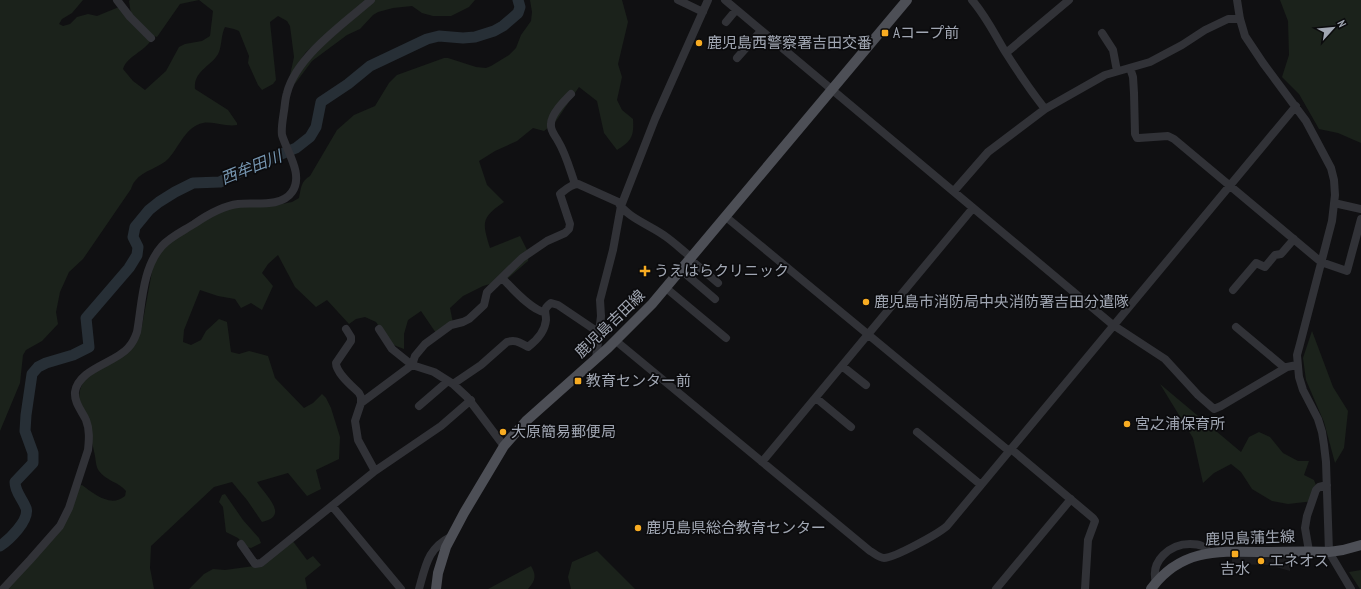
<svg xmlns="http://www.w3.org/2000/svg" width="1361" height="589" font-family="'PT Sans Narrow','Noto Sans JP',sans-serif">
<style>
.built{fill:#1c1c1f}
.green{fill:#1b221b}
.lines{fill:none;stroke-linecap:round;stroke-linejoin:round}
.river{stroke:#272f36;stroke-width:11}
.minor{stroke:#313237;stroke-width:8}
.major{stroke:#4d4f56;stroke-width:10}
.poi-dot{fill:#f8ac22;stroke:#0b0b0d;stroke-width:1.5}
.labels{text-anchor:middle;stroke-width:3.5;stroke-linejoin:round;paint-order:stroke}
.poi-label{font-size:15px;fill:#a1a7b3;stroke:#0b0b0d;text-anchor:start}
.street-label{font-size:15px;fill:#a1a7b3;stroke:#0b0b0d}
.water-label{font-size:16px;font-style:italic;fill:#7696b1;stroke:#0b0b0d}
</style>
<rect width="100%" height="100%" fill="#101012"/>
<path class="built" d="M1232,555l59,2 -1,14 -21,-6 -37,-1z"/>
<path class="green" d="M0,0h83l-11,13 -10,6 -3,5 4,2 7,-2 7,-7 11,-3 9,2 22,-9 32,33c-7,12 -24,16 -28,29l10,12 12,9 21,-19 13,-24 6,-3 17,-3 8,-5 3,-25 -14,-11 -19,4 -23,33 -3,-1 -23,-22 -2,-13 1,-1h237l-61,52 -10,14 -7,14 5,-23 -4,-31 -3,-5 -9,-5 -8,6 6,58 -3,4 -11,6 -4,-5 -10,-22 1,-7 -10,-25 -5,-2 -9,-2c-4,8 -3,17 -6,25 -6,14 -26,18 -24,37l33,21 9,13v2c-12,2 -23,-4 -34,-2 -17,3 -24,24 -34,35 -9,10 -26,12 -34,23 -2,2 -3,5 -4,8l-37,54 -11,16 -14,13 -9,20 -4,20 2,12 -16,17 -16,9 -3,5 -3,28 -20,48z
M375,0h100l-6,7 -18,9h-18l-11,-3 -10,-7 -19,2 -15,4 -5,3 -13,14 -13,6 -35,26 -18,24 2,-6 15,-23z
M530,0h92l6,22 -10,42 4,13 -5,23 5,10 11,9c1,17 -1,22 -16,31l-13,-17 -7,-32 -18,-14 -23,34 -12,10 -11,-3 -16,13 -22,10 -16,10 8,24 17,17c-23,16 -22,20 -14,46l30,-12 9,18 -1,7 -21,18 -24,7 -20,10 -13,12 3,15 -17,10 -15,-22 -13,9 -4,14v15l-13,-5 -15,-22 -11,-5 -9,2 -7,5 -22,-24 -11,7 -21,-20 -17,-32 -10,9 -6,9 11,13 -11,24 -11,-7 -10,5 -6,-9 -17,-3 -18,-6 -16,40 -1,12 8,3 10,-5 5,-9 13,-12 8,3 4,30 8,2 10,-3 19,5 7,22 29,30 9,-5 9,-9 4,4 5,10 9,29 -1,22 -23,11 5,19 -14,7 -19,-23 -31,9c7,12 34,34 5,40l-15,-22 -15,-18 -18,5 -63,59 -1,22 4,21h-147l51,-55 21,-48 3,-1c12,9 29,23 43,11l1,-5c-7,-9 -20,-10 -27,-20 -3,-4 -3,-9 -4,-15 -3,-18 -11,-35 -15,-53 -2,-8 0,-14 3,-21l55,-44 4,-12 11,-60 10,-17 8,-8 45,-27 13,-5 15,-3 33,-1 15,-3 7,-4c2,-10 2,-17 11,-22l27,-46 17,-15 21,-9 14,-23 8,-8 47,-17h4l28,9 10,1 5,-2 18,-11 7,-7 5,-13 10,-14 1,-9z
M1280,0h81v143l-23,-10 -19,-4 -20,-35 -17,-17 7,-22 -1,-34z
M1312,331l21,56 15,24 -4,37 -9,15 -11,-41 -18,-42 -3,-22z
M1160,384l81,68 8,-15 10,-5 11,5 13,16 15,8h11l-5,14 10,5 5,13 -5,8 -26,3 -16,-3 -20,-12 -11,-17 -10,-8 -17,9 -11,10 -10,-45z
M225,494l18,26 16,18 2,5 -10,5 -5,-1 -8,-9 -12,-6 -3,-25 -4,-5 3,-7z
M292,540l15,20 6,-4 8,9 -16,13 2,11h-118l15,-15 9,-5 12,1 37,-5z
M597,551l38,38h-64l-3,-12 4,-15z
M531,566c6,10 4,15 -3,23h-40z
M1361,570v19h-1l-11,-17z"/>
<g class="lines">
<path class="river" d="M0,546c9,-6 30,-26 26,-38 -4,-10 -11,-16 -11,-26l18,-19v-10l-8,-22 1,-16 6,-41 6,-7 8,-4 27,-8 16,-8 -3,-29 43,-50 8,-13 1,-8 -5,-10 2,-10 14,-17 10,-8 16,-10 18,-9 27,-1 25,-13 51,-21 14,-11 6,-10 5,-25 27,-18 22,-18 57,-27 12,-3 24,2 12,-1 19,-6 9,-5 15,-13 2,-6 -2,-7"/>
<path class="minor" d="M117,0l13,17 21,21
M678,0l25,12
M725,0l388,325 52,34 33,36 16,14 7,-3 66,-39 10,-2
M972,0c14,16 23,35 34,53 12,19 25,38 39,56
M1237,0l3,19 5,17 18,27 43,58 25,47 3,12 1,15 -3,26 -32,123 -3,11 2,22 4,13 15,29 4,13 2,13 2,17 3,90 22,37
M726,22l10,-12
M1102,33l11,17 4,21
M1006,53l63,-53
M737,58l24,-27
M1130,68l3,9 1,16 1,41 2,4h2l29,-2 6,3 147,123 26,9 14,-52
M571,94c-7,7 -20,20 -20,30 -1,7 4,11 7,17 8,13 12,29 17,43
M954,191l34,-39 57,-43 60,-34 45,-13 32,-17 23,-15 23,-11h12
M1334,203l27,6
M726,217l283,234
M691,260l27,23
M681,270l34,29
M502,278c10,10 29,32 42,34
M666,288l60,50
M1233,290l23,-27 9,4 10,-12 6,-1 13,-15
M1236,327l49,41
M346,329l5,8v4l-15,22c0,10 16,23 23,30l2,4v6
M379,329l13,20 20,16 22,7 19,12 14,13 37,49
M616,341l254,210c4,2 9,7 14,7 10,0 54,-24 63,-32l349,-420
M596,359l5,-43 -1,-16 13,-50 8,-44 34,-87 53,-119
M842,366l24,19
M453,384l28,-19 26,-23c9,-3 13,1 21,5 8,-6 17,-16 18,-27 0,-9 -4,-10 5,-17l7,2 40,27
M816,398l35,29
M419,406l29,-25
M917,432l64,53
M1011,449l82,69 2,3 -7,19 -3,49
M762,462l211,-254
M375,471l-17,-31 -3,-19 6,-18 51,-38 3,-9 10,-12 26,-19 12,-3 6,-3 15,-14 3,-13 35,-34 25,-17 18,-8 4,-4 1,-5 -10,-30c5,-4 11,-10 18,-10l40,18c8,15 34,24 47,34 10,7 18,15 27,22
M332,506l69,83
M241,544l14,20 6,-1 114,-92 66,-45 30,-26
M1309,551l-4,-23 2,-12 9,-26 3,-3 8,-2
M1156,582c-6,-21 14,-38 34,-38 3,0 8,0 12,2 2,1 5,4 7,6
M3,589l27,-29 30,-34 9,-18 19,-58c1,-10 2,-20 -2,-30 -4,-9 -12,-17 -11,-28 3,-23 40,-29 53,-44 4,-4 7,-10 9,-16 5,-27 5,-64 25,-86 8,-9 21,-15 32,-22 13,-9 28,-18 44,-20 16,-2 43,4 54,-12 12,-17 -5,-40 -10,-57 -1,-7 1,-17 2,-24 1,-6 1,-12 3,-18 9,-36 56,-69 84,-93
M419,589c7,-25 9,-41 33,-53
M996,589l75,-90"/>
<path class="major" d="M436,589l2,-16 8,-26 18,-34 40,-67 22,-25 82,-73 44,-44 255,-304
M1151,589c29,-40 66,-38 110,-37 23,0 46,-1 68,0l14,-2 18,-5"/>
</g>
<g class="poi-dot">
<rect x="881" y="29" width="8" height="8" rx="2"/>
<circle cx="699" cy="43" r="4"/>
<path d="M643 265h4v4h4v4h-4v4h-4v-4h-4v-4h4z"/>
<circle cx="866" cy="302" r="4"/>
<rect x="574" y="377" width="8" height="8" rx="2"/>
<circle cx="1127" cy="424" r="4"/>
<circle cx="503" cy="432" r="4"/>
<circle cx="638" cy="528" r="4"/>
<rect x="1231" y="550" width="8" height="8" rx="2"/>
<circle cx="1261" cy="561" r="4"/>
</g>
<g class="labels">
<g class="poi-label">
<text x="893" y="38">Aコープ前</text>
<text x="707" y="48">鹿児島西警察署吉田交番</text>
<text x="654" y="276">うえはらクリニック</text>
<text x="874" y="307">鹿児島市消防局中央消防署吉田分遣隊</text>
<text x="586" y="386">教育センター前</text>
<text x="1135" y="429">宮之浦保育所</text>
<text x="511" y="437">大原簡易郵便局</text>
<text x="646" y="533">鹿児島県総合教育センター</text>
<text x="1269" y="566">エネオス</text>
<text x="1235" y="574" text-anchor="middle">吉水</text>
</g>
<g class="street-label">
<text transform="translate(610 324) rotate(-44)" y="5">鹿児島吉田線</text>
<text transform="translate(1250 538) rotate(-2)" y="5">鹿児島蒲生線</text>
</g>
<g class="water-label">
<text transform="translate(251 167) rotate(-22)" y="6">西牟田川</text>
</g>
</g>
<g transform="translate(1333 28) rotate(63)" stroke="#0b0b0d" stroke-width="3" paint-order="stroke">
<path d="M0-3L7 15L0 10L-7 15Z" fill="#a1a7b3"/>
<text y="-6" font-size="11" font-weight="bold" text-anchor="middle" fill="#a1a7b3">N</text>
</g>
</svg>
